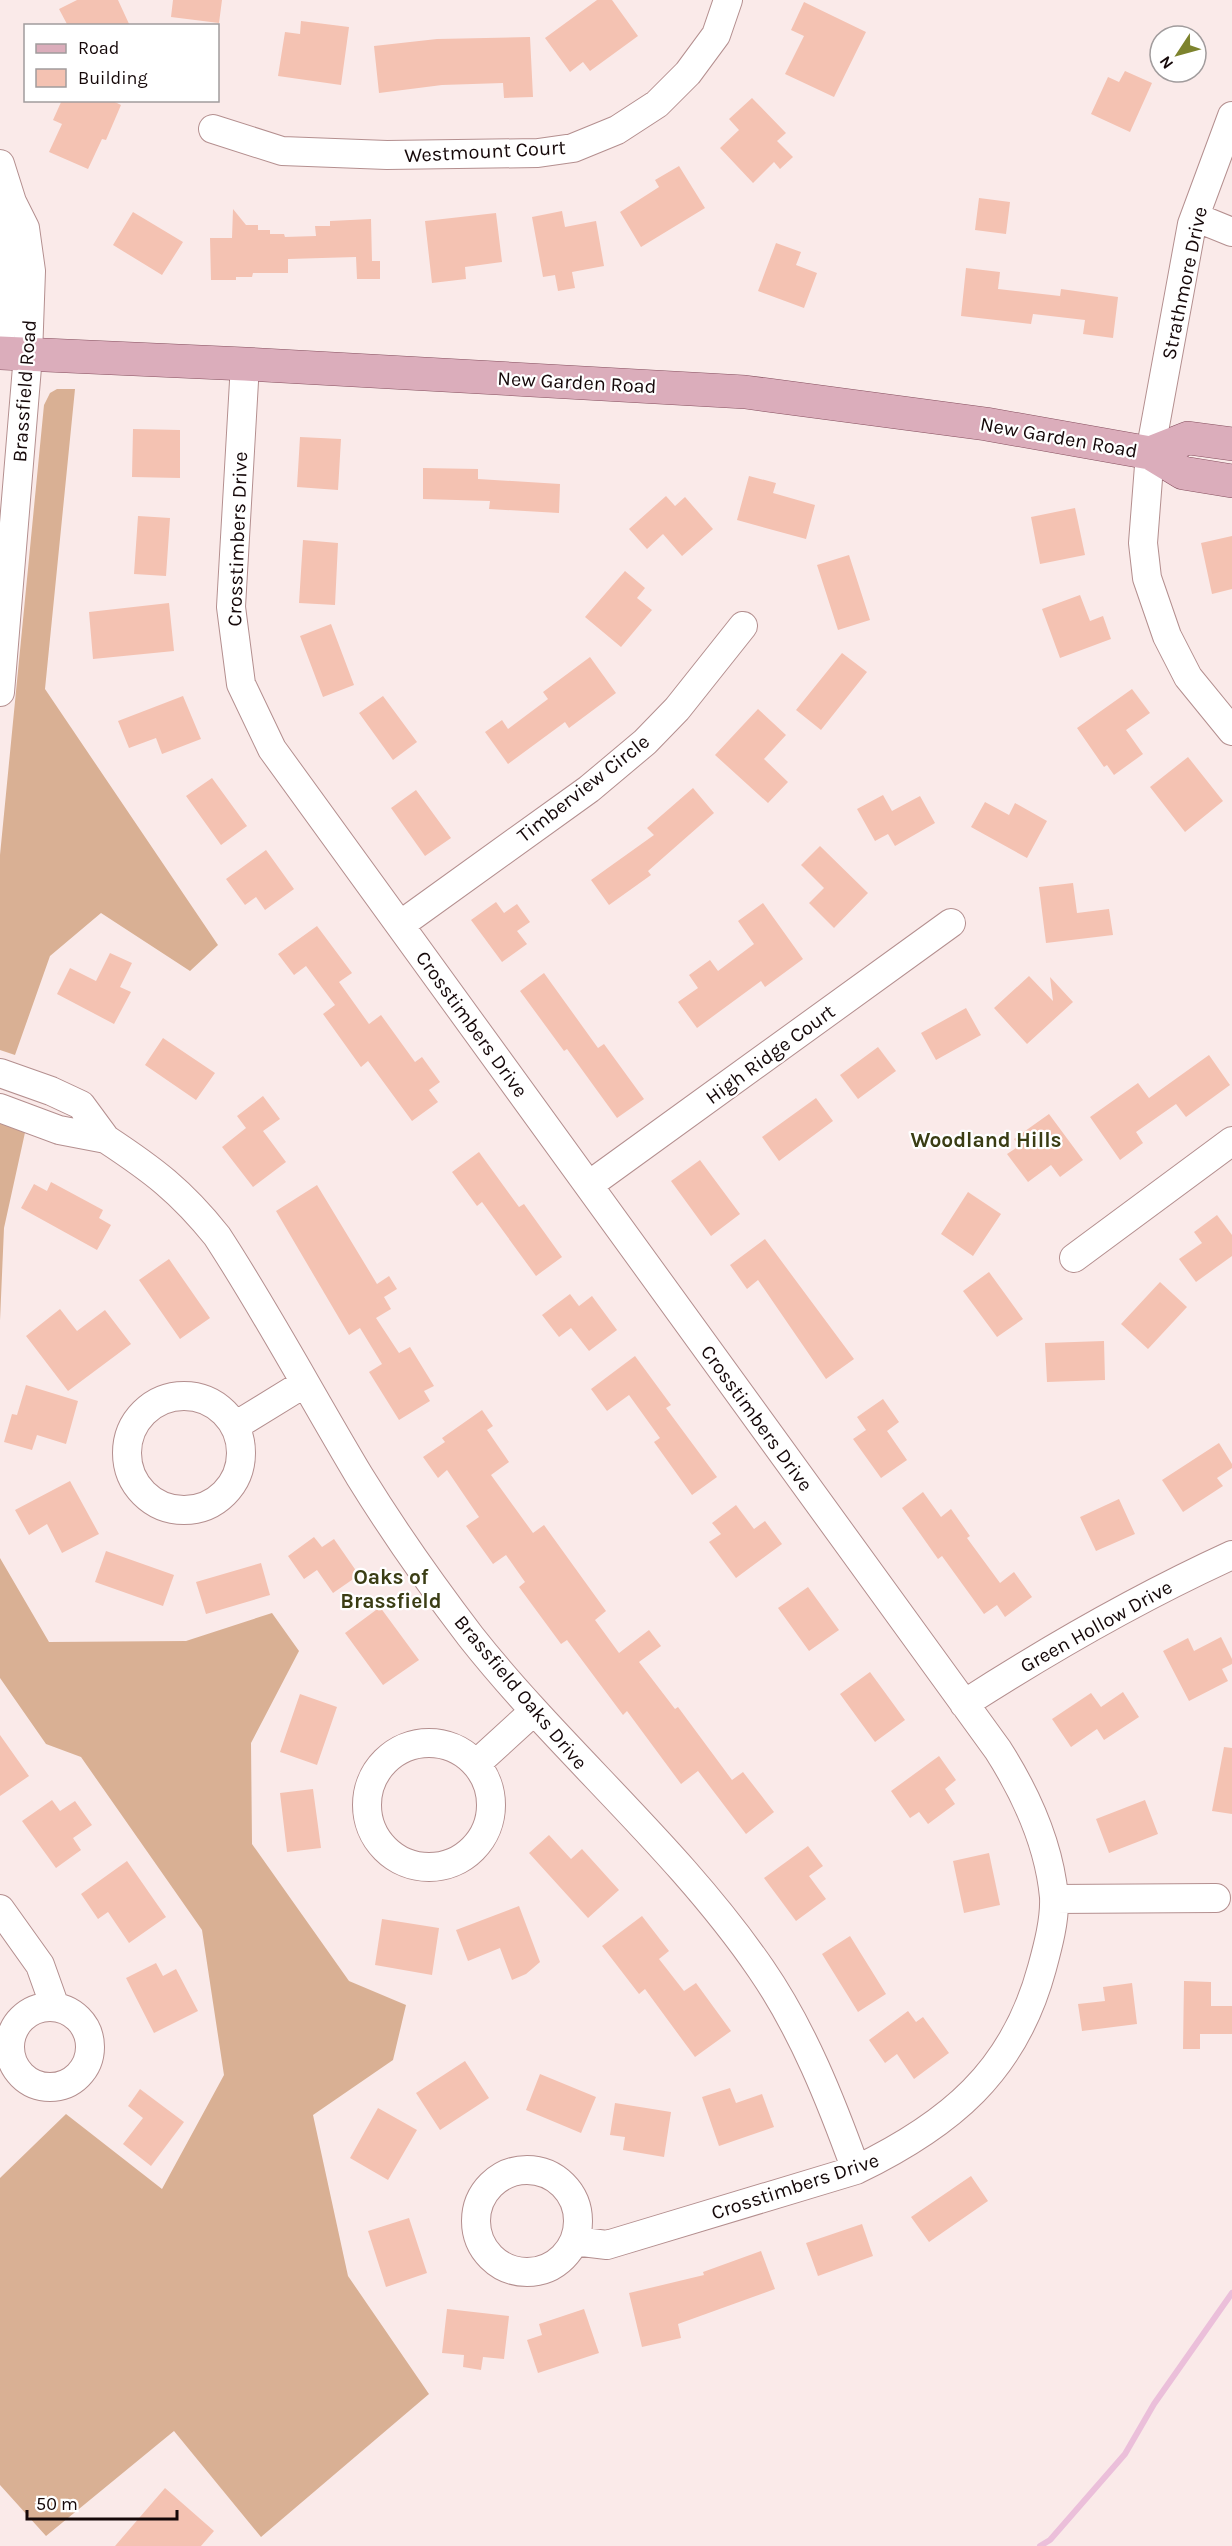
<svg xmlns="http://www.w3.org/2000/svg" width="1232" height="2546" font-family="Karla,sans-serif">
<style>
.forest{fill:#d9b094}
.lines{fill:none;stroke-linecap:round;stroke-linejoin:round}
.stream{stroke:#ebbfda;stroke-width:6}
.building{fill:#f4c2b2}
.minor-casing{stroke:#b48f8f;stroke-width:30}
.major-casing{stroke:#86505f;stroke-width:34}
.minor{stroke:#fff;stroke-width:28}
.major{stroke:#dbadbb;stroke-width:33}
.labels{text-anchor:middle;stroke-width:4.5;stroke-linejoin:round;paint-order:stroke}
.street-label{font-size:20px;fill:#150809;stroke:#fff}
.neighbourhood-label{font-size:21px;font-weight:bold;fill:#3a3d14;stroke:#fff}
</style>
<rect width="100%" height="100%" fill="#faeae9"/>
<path class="forest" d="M57,389h18l-30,300 173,256 -28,26 -89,-58 -51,43 -35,99 -15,-5v-195l44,-450 6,-12z
M0,1119l26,9 -22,100 -4,93z
M0,1558l49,84 137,-1 86,-28 27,38 -48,92 1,101 97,137 57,24 -13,55 -80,55 35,161 81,118 -168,143 -87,-106 -128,105 -46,-51v-307l66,-64 96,75 62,-114 -22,-145 -121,-173 -35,-13 -46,-66z"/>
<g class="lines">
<path class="stream" d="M1040,2546l10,-6 75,-86 29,-50 78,-111"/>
</g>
<path class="building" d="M77,0h41l12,26h-62l-9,-17z
M173,0h49l-3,23 -48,-6z
M597,0h15l26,36 -48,35 -7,-9 -13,10 -25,-34z
M804,2l62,30 -32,65 -49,-23 19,-38 -13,-6z
M301,21l48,6 -8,58 -63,-9 7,-44 15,2z
M530,37l3,60 -29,1 -1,-15 -61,2 -63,8 -5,-47 63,-7z
M1125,71l27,12 -22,49 -39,-18 17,-37 11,5z
M752,98l34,35 -9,8 16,16 -13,12 -6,-7 -21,21 -33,-35 19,-18 -10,-11z
M62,100h49l10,5 -15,35 -4,-1 -14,30 -39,-17 13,-28 -9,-4z
M679,166l26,42 -64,39 -21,-35 39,-25 -4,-7z
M979,198l31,4 -4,32 -31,-4z
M233,209l13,16h12v5h12v4h14l1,3 31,-1 -1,-10h15v-5l41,-2 1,42h8v18h-23l-1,-22 -68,2v14h-35l-1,4h-16v3h-25l-1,-42h22z
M562,211l3,16 31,-6 8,45 -32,6 3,16 -17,3 -3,-16 -12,2 -11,-60z
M133,212l50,30 -21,33 -49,-30z
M496,213l6,49 -37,5 1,12 -34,4 -7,-62z
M776,243l25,9 -5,13 21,8 -13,35 -46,-17z
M966,268l34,4 -2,17 62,7 1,-7 57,8 -5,41 -30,-4 2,-14 -52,-6 -2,10 -70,-8z
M133,429l47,1v48l-48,-1z
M300,437l41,2 -3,51 -41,-3z
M423,468l55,1v10l82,5 -1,29 -70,-4 1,-8 -67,-2z
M749,476l27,7 -3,10 42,12 -9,34 -69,-19z
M666,496l9,10 10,-9 28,32 -31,27 -19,-22 -16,15 -18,-20z
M1075,508l10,47 -45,9 -9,-47z
M138,516l32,2 -4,58 -32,-2z
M1232,536v53l-20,5 -11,-51z
M303,540l35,3 -3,62 -36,-2z
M849,555l21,65 -32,10 -21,-65z
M625,571l20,17 -8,10 15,12 -31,37 -36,-30z
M1080,595l10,26 13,-5 8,23 -51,19 -18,-49z
M169,603l5,48 -81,8 -4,-47z
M331,624l23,61 -31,12 -23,-61z
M842,653l25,19 -46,58 -25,-20z
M590,657l26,36 -47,35 -4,-6 -57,42 -23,-32 17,-12 6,9 40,-30 -5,-7z
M1132,689l18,24 -24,17 17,24 -29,21 -7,-10 -3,2 -27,-39z
M183,696l18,43 -39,15 -6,-16 -27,10 -11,-27z
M383,696l34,46 -24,18 -34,-47z
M758,709l28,26 -22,24 24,23 -20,21 -53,-48z
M1188,757l35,44 -38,31 -35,-45z
M212,778l35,48 -26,19 -35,-49z
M693,788l21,25 -66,58 3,4 -42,30 -18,-25 63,-45 -7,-7z
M416,790l35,48 -26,18 -34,-48z
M883,795l9,16 28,-15 15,27 -40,23 -7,-12 -13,7 -18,-32z
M985,802l24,13 6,-12 32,18 -20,37 -56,-31z
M820,846l48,47 -34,35 -25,-25 15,-15 -23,-23z
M266,850l28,39 -29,21 -9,-13 -11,8 -19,-26z
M1073,883l4,30 32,-4 4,26 -67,8 -7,-56z
M496,902l8,11 13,-9 13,18 -13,9 10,13 -25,18 -31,-42z
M763,903l40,56 -38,28 -4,-6 -64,47 -19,-26 20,-14 -9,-13 21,-15 8,11 36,-27 -16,-23z
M317,926l35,47 -13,9 30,42 12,-9 34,47 7,-5 18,25 -11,8 9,12 -26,19 -44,-60 -7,6 -38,-53 12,-9 -29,-39 -12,9 -16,-21z
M110,953l22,10 -12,24 11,5 -17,32 -57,-30 13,-26 26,13z
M544,973l54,75 6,-4 40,55 -27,19 -50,-69 -3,2 -44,-60z
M1029,976l24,25 -3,-24 23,25 -46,42 -33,-36z
M966,1008l15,27 -45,25 -15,-27z
M163,1038l52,35 -19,27 -51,-35z
M878,1047l18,24 -38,28 -18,-24z
M1209,1055l21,30 -44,32 -10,-13 -40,28 7,11 -23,17 -30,-43 48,-34 11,15z
M263,1096l17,23 -17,12 23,31 -33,25 -31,-40 24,-19 -9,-12z
M816,1098l17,23 -54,40 -17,-24z
M1049,1114l34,46 -23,17 -9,-12 -23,17 -21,-28 12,-8 -5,-7z
M479,1152l40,55 5,-3 38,53 -26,19 -54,-74 -5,4 -25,-34z
M700,1160l40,54 -29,22 -40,-55z
M51,1182l52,28 -4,8 12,7 -14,25 -76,-42 13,-24 13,7z
M317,1185l60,99 12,-8 8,13 -13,8 7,12 -15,9 23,35 11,-6 24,39 -10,5 6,10 -31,19 -30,-48 13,-8 -22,-36 -11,7 -73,-124z
M968,1192l33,22 -28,42 -32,-22z
M1217,1215l15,20v21l-36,26 -17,-23 23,-16 -8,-11z
M765,1239l89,120 -28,20 -68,-99 -11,9 -17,-24z
M169,1259l41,59 -30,21 -41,-59z
M989,1272l34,47 -26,18 -34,-46z
M1160,1282l27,25 -39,42 -27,-25z
M570,1294l9,12 13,-10 25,34 -28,21 -18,-23 -12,9 -17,-22z
M60,1309l17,22 28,-21 26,34 -63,47 -42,-55z
M1104,1341l1,39 -58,2 -2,-39z
M635,1356l36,49 -5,3 51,69 -25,18 -38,-53 6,-4 -31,-43 -22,16 -16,-22z
M26,1385l52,16 -12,43 -29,-9 -5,15 -28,-8 8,-28 5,1z
M883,1399l16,23 -12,9 20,29 -26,18 -28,-39 13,-9 -9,-13z
M482,1410l11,16 -6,4 22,32 -18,13 42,58 11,-8 62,86 -11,9 24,33 30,-23 12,16 -22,16 36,47 3,-2 54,73 11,-8 31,40 -28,22 -48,-63 -17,13 -54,-73 -4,4 -56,-75 -6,4 -42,-57 6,-5 -19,-27 -13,9 -27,-38 13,-9 -32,-47 -9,8 -15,-21 22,-15 -3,-4z
M1219,1443l13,21v4l-15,10 6,8 -40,26 -21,-32z
M70,1481l29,53 -37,19 -15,-29 -18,11 -14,-25z
M923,1492l18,25 10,-8 19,27 -3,2 33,45 14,-11 18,25 -27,20 -8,-12 -13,9 -42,-58 -4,3 -36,-51z
M1119,1499l16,35 -39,17 -16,-34z
M736,1505l18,24 11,-8 17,23 -46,34 -27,-36 12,-8 -9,-11z
M314,1537l8,10 12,-8 25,36 -26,18 -16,-23 -13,9 -16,-23z
M106,1551l68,24 -11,31 -68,-24z
M261,1563l9,32 -64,19 -10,-32z
M808,1587l31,43 -30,21 -31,-43z
M380,1607l39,53 -36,25 -38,-52z
M1221,1637l11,22v5l-10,5 6,12 -39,20 -26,-50 25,-13 6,13z
M870,1672l35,48 -30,22 -35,-48z
M1123,1692l16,25 -35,23 -7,-11 -26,18 -19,-28 39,-26 10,14z
M300,1694l37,13 -20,58 -37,-13z
M0,1735l29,41 -29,20z
M1224,1747l8,1v66l-20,-3z
M939,1756l17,24 -11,9 10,15 -27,20 -9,-12 -9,6 -19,-27z
M313,1789l8,59 -34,4 -7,-59z
M52,1800l8,11 15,-10 17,24 -19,13 8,12 -25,18 -34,-47z
M1145,1800l13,34 -49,19 -13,-34z
M549,1835l22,24 11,-10 37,41 -31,28 -59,-65z
M808,1846l15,20 -14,10 17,23 -30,22 -32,-43z
M989,1853l11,52 -36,8 -11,-52z
M127,1861l39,56 -37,26 -21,-31 -10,7 -17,-25z
M519,1906l21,56 -14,12 -14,6 -12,-32 -32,13 -12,-31z
M642,1916l27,35 -10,8 25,32 12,-8 35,48 -36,26 -50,-68 -6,5 -37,-48z
M382,1919l57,9 -7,47 -57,-10z
M850,1936l36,58 -28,18 -36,-58z
M156,1963l7,13 13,-7 22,42 -44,22 -28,-55z
M1184,1981l27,1v24h21v28h-32v15h-17z
M1132,1983l5,41 -55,7 -4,-27 27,-3 -2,-14z
M908,2011l8,11 7,-5 26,36 -35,26 -17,-25 -12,9 -16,-23z
M465,2061l24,37 -49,32 -24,-37z
M540,2074l56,23 -15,36 -55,-23z
M730,2088l6,15 26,-9 12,33 -55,19 -17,-49z
M140,2089l44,33 -33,44 -28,-22 20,-26 -15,-12z
M615,2103l56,9 -7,45 -41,-7 2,-13 -15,-2z
M378,2108l39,22 -29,50 -38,-22z
M971,2176l17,25 -59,41 -18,-25z
M409,2218l18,55 -41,14 -18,-56z
M862,2224l11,32 -55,20 -12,-33z
M761,2251l14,38 -97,35 3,14 -39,9 -13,-54 75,-18 -1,-3z
M447,2309l62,7 -5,43 -21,-2 -2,13 -18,-3 1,-12 -22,-2z
M584,2309l15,44 -61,20 -11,-33 15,-5 -3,-11z
M165,2488l49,43 -13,15h-86z"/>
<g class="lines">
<g class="minor-casing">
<path id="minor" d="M1232,116l-40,108 -42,229 -7,90 4,35 20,58 21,41 44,54
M213,129l69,22 105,4 151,-2 35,-5 44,-18 40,-26 31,-31 28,-38 12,-35
M0,164l12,38 13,26 6,43 -3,84 -28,337
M1195,217l37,15
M0,347l7,-125 5,-20
M245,364l-14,243 10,77 31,65 726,1001c28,44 51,93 56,147 1,23 -6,49 -12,71 -28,104 -93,157 -186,202l-249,75 -33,-4
M400,925l189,-136 56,-47 32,-33 66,-83
M0,1073l51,18 30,14 25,34 -47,-9 -59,-22
M106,1139c47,31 75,52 111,97 51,78 95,161 143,241 34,55 72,109 111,160 91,115 207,211 290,332 42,61 70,132 95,201
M589,1185l362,-262
M1074,1258l158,-117
M127 1453a57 57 0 1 1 114 0a57 57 0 1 1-114 0Z
M235,1426l70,-43
M964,1704c87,-56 174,-106 268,-149
M367 1805a62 62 0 1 1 124 0a62 62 0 1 1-124 0Z
M476,1764l57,-52
M1054,1899l162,-1
M0,1909l40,56 15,42
M10 2047a40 40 0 1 1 80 0a40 40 0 1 1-80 0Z
M476 2221a51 51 0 1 1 102 0a51 51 0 1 1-102 0Z"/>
</g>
<g class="major-casing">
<path id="major" d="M0,353l245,11 500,28 241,32 164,29 33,20 49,8
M1150,453l38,-15 44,6"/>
</g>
<use href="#minor" class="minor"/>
<use href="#major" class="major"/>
</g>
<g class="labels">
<g class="street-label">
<text transform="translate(485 151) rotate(-3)" y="7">Westmount Court</text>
<text transform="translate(1184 283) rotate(-78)" y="7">Strathmore Drive</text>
<text transform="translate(577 382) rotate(3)" y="7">New Garden Road</text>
<text transform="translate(24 391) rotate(-86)" y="7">Brassfield Road</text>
<text transform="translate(1059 437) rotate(10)" y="7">New Garden Road</text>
<text transform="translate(237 539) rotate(-88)" y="7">Crosstimbers Drive</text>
<text transform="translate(583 788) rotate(-38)" y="7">Timberview Circle</text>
<text transform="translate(472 1024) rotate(54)" y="7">Crosstimbers Drive</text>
<text transform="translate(770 1054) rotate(-36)" y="7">High Ridge Court</text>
<text transform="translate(757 1418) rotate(54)" y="7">Crosstimbers Drive</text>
<text transform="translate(1096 1626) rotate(-29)" y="7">Green Hollow Drive</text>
<text transform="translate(521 1692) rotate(50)" y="7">Brassfield Oaks Drive</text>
<text transform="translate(795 2186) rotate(-18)" y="7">Crosstimbers Drive</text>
</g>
<g class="neighbourhood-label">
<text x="986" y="1147">Woodland Hills</text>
<text x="391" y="1584">Oaks of<tspan x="391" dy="24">Brassfield</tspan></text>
</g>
</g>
<rect x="24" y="24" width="195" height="78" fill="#ffffff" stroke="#a19c9d" stroke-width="1.5"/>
<rect x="36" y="44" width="30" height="9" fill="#dbadbb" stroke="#a19c9d" stroke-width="1.5"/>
<text x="78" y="54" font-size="18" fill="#150809">Road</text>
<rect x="36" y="69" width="30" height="18" fill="#f4c2b2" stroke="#a19c9d" stroke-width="1.5"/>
<text x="78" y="84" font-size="18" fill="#150809">Building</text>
<g transform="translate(1178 54) rotate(234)"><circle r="28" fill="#ffffff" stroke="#a19c9d" stroke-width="1.5"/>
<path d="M0-4.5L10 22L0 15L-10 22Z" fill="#7d832d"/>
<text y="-9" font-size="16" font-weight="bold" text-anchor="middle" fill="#150809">N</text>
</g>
<path d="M27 2510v9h150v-9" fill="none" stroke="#150809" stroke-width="3"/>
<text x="36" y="2510" font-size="18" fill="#150809" stroke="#ffffff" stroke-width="4.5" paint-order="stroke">50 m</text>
</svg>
